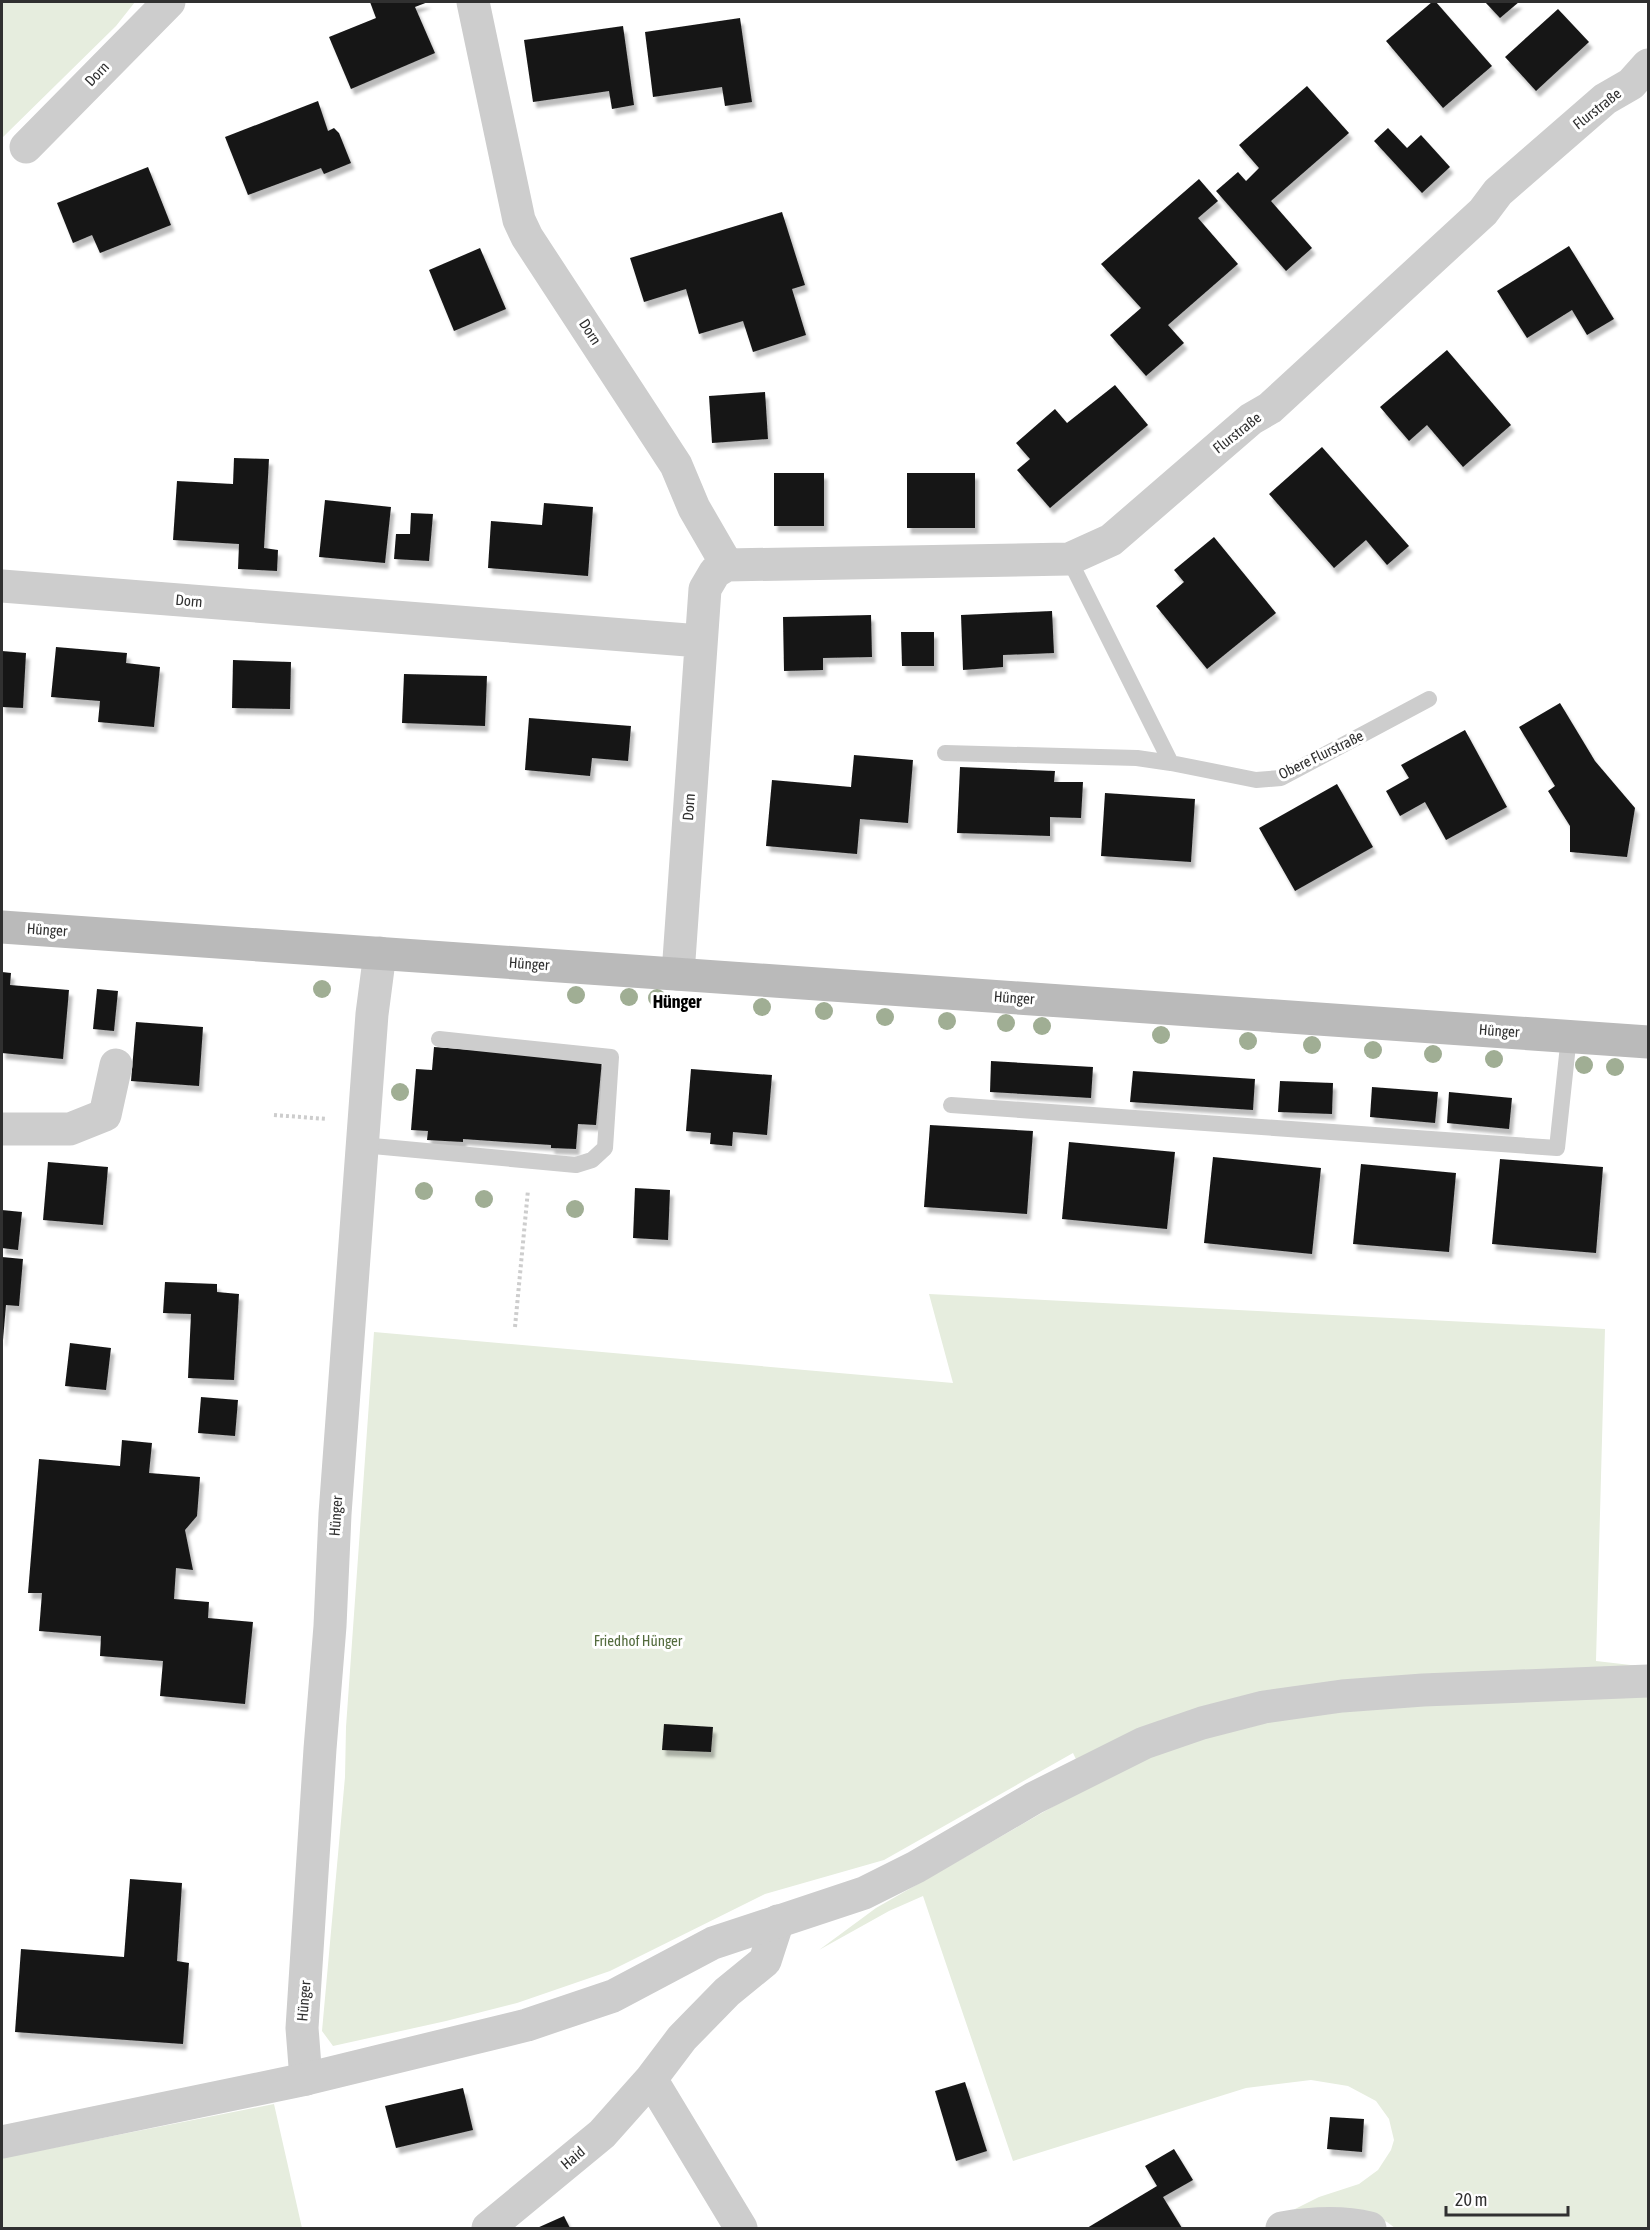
<svg xmlns="http://www.w3.org/2000/svg" width="1650" height="2230" font-family="'Asap Condensed',sans-serif">
<style>
.green{fill:#e6edde}
.building{fill:#171717;filter:url(#shadow)}
.lines{fill:none;stroke-linecap:round;stroke-linejoin:round}
.path{stroke:#cdcdcd;stroke-width:4;stroke-dasharray:3 3;stroke-linecap:butt}
.service{stroke:#cdcdcd;stroke-width:16}
.minor{stroke:#cdcdcd;stroke-width:33}
.tertiary{stroke:#cdcdcd;stroke-width:33}
.secondary{stroke:#bababa;stroke-width:33}
.tree{fill:#a0ae94}
.labels{text-anchor:middle;stroke-width:6;stroke-linejoin:round;paint-order:stroke}
.street-label{font-size:15px;fill:#303030;stroke:#fff}
.park-label{font-size:15px;fill:#536b3d;stroke:#fff}
.quarter-label{font-size:18px;font-weight:bold;fill:#000;stroke:#fff}
</style>
<defs>
<filter id="shadow"><feDropShadow dx="3.5" dy="6" stdDeviation="1.5" flood-color="#0004"/></filter>
</defs>
<rect width="100%" height="100%" fill="#fff"/>
<path class="green" d="M2,2h133l-19,24 -114,112z
M929,1294l676,35 -9,332 52,6v561h-253l-8,-6 -16,-6h-90l38,-19 40,-13 19,-14 13,-20 3,-10 -5,-21 -13,-18 -28,-15 -37,-6 -65,8 -233,73 -90,-265 -34,15 -70,39 57,-42 213,-122 -16,-33 -189,107 -119,34 -155,77 -93,32 -71,18 -113,25 -11,-15 23,-254 1,-50 28,-395 579,51z
M274,2104l28,124h-300v-70z"/>
<path class="building" d="M370,2h58l-13,5 20,46 -84,36 -22,-52 47,-19z
M1432,2h4l56,64 -49,42 -57,-67z
M1485,2h34l-19,16z
M1558,9l31,33 -53,49 -31,-34z
M740,18l12,84 -27,4 -3,-19 -69,10 -8,-65z
M623,26l11,79 -22,4 -3,-18 -76,11 -9,-62z
M1307,86l42,47 -78,68 41,47 -26,23 -70,-80 22,-19 8,9 13,-13 -20,-23z
M318,101l10,30 6,-3 5,5 12,30 -27,11 -3,-6 -73,27 -23,-58z
M1388,128l19,20 14,-13 29,32 -28,26 -48,-52z
M148,167l23,58 -71,28 -8,-18 -19,8 -16,-40z
M1199,179l19,22 -20,17 40,46 -70,61 16,18 -38,33 -36,-41 31,-27 -40,-44z
M782,212l23,73 -13,4 14,46 -53,17 -10,-31 -44,13 -13,-45 -42,13 -14,-44z
M1569,246l45,73 -27,16 -15,-25 -45,28 -30,-47z
M480,248l26,61 -52,22 -25,-61z
M1447,350l64,75 -48,42 -36,-42 -18,16 -29,-34z
M1115,385l33,40 -98,83 -33,-38 13,-11 -14,-16 39,-34 12,14z
M765,392l3,47 -56,4 -3,-47z
M1322,447l87,99 -22,19 -21,-25 -32,28 -65,-74z
M234,458l35,1 -5,89 14,2 -1,21 -39,-2 1,-25 -66,-4 4,-59 56,3z
M774,473h50v53h-50z
M907,473h68v55h-68z
M325,500l66,7 -6,56 -66,-6z
M544,503l49,4 -5,69 -100,-8 3,-47 51,4z
M411,513l22,1 -4,47 -35,-2 2,-25h14z
M1214,537l62,76 -69,56 -51,-63 28,-24 -10,-12z
M1052,611l2,42 -51,2v12l-40,3 -2,-55z
M871,615l1,42 -49,1v12l-39,1 -1,-54z
M901,632h33v34h-32z
M56,647l71,6 -1,10 34,4 -6,60 -56,-5 2,-21 -49,-4z
M2,651l24,2 -3,55 -21,-1z
M233,660l58,2 -1,47 -58,-1z
M404,674l83,2 -2,50 -83,-3z
M1560,703l35,58 40,47 -8,49 -57,-5v-26l-22,-35 7,-5 -36,-59z
M529,718l102,8 -3,35 -36,-3 -2,18 -65,-6z
M1465,730l42,77 -61,33 -21,-38 -25,14 -14,-25 23,-13 -8,-13z
M854,755l59,5 -5,63 -48,-4 -3,35 -91,-8 6,-66 79,7z
M960,767l95,4 -1,11h29l-2,36 -31,-1v19l-93,-3z
M1337,784l36,63 -78,44 -36,-63z
M1105,793l90,6 -4,63 -90,-6z
M2,972l9,1 -1,12 59,5 -6,69 -61,-6z
M97,989l21,2 -4,40 -21,-2z
M136,1022l67,5 -4,59 -68,-5z
M434,1047l168,13 -6,65 -18,-1 -2,25 -25,-1v-3l-88,-6v3l-36,-2 1,-9 -17,-1 5,-61 16,1z
M991,1061l102,6 -2,31 -101,-6z
M691,1069l81,6 -5,60 -34,-3 -1,14 -22,-2 1,-11 -25,-2z
M1133,1071l122,8 -2,31 -123,-8z
M1280,1081l53,2 -1,31 -54,-2z
M1372,1087l66,5 -3,31 -65,-6z
M1449,1092l63,6 -3,31 -62,-6z
M930,1125l103,6 -6,83 -103,-7z
M1069,1142l106,10 -8,77 -105,-10z
M1213,1157l108,11 -9,86 -108,-11z
M1500,1159l103,8 -7,86 -104,-9z
M48,1162l60,5 -5,58 -60,-5z
M1361,1164l95,9 -7,79 -96,-8z
M635,1188l35,2 -2,50 -35,-2z
M2,1210l20,2 -4,38 -16,-2z
M2,1257l21,2 -4,47 -13,-1 -3,35h-1z
M165,1282l52,2v8l22,2 -5,86 -46,-2 3,-64 -28,-1z
M70,1343l41,5 -5,42 -41,-4z
M201,1397l37,3 -3,36 -37,-3z
M122,1440l30,3 -3,30 51,4 -3,39 -12,14 8,40 -17,-2 -2,31 35,3 -1,16 45,4 -8,82 -85,-8 3,-35 -63,-5 1,-20 -62,-5 3,-38h-14l11,-134 81,7z
M664,1724l49,3 -2,25 -49,-2z
M130,1879l52,4 -5,78 12,2 -6,81 -168,-12 6,-83 103,8z
M965,2082l22,69 -31,10 -21,-70z
M463,2088l10,42 -77,18 -11,-42z
M1330,2117l34,2 -2,33 -35,-3z
M1174,2149l19,31 -30,17 19,31h-95l70,-42 -12,-20z
M564,2216l6,12h-33z"/>
<g class="lines">
<path class="path" d="M274,1115l53,4
M515,1327l13,-137"/>
<path class="service" d="M945,753l192,5 34,5 -102,-204
M1171,763l85,17 25,-2 148,-79
M951,1105l606,43 12,-112
M362,1145l214,20 16,-5 13,-12 6,-91 -172,-18"/>
<path class="minor" d="M473,2l46,218 8,17 149,228 18,43 33,57
M26,147l143,-145
M727,565l342,-6 42,-19 140,-121 19,-11 213,-196 15,-20 107,-93 26,-15 17,-19
M2,586l698,55
M678,974l27,-385 10,-17 12,-7
M2,1129h68l35,-14 11,-50
M306,2079l-4,-51 18,-279 10,-123 5,-112 37,-500 8,-61
M651,2079l90,149
M488,2228l114,-94 49,-55 31,-41 45,-46 38,-31 13,-40
M1282,2228c29,-5 59,-7 88,0"/>
<path class="tertiary" d="M2,2142l304,-63 221,-54 86,-29 100,-53 151,-50 52,-26 118,-69 110,-55 58,-20 62,-16 78,-11 81,-6 225,-9"/>
<path class="secondary" d="M2,927l1646,115"/>
</g>
<g class="tree">
<circle cx="322" cy="989" r="9"/>
<circle cx="576" cy="995" r="9"/>
<circle cx="629" cy="997" r="9"/>
<circle cx="657" cy="998" r="9"/>
<circle cx="762" cy="1007" r="9"/>
<circle cx="824" cy="1011" r="9"/>
<circle cx="885" cy="1017" r="9"/>
<circle cx="947" cy="1021" r="9"/>
<circle cx="1006" cy="1023" r="9"/>
<circle cx="1042" cy="1026" r="9"/>
<circle cx="1161" cy="1035" r="9"/>
<circle cx="1248" cy="1041" r="9"/>
<circle cx="1312" cy="1045" r="9"/>
<circle cx="1373" cy="1050" r="9"/>
<circle cx="1433" cy="1054" r="9"/>
<circle cx="1494" cy="1059" r="9"/>
<circle cx="1584" cy="1065" r="9"/>
<circle cx="1615" cy="1067" r="9"/>
<circle cx="400" cy="1092" r="9"/>
<circle cx="424" cy="1191" r="9"/>
<circle cx="484" cy="1199" r="9"/>
<circle cx="575" cy="1209" r="9"/>
</g>
<g class="labels">
<g class="street-label">
<text transform="translate(97 74) rotate(-46)" y="5">Dorn</text>
<text transform="translate(1597 109) rotate(-38)" y="5">Flurstraße</text>
<text transform="translate(590 332) rotate(57)" y="5">Dorn</text>
<text transform="translate(1237 433) rotate(-38)" y="5">Flurstraße</text>
<text transform="translate(189 601) rotate(5)" y="5">Dorn</text>
<text transform="translate(1321 755) rotate(-26)" y="5">Obere Flurstraße</text>
<text transform="translate(689 807) rotate(-86)" y="5">Dorn</text>
<text transform="translate(47 930) rotate(4)" y="5">Hünger</text>
<text transform="translate(529 964) rotate(4)" y="5">Hünger</text>
<text transform="translate(1014 998) rotate(4)" y="5">Hünger</text>
<text transform="translate(1499 1031) rotate(4)" y="5">Hünger</text>
<text transform="translate(336 1516) rotate(-86)" y="5">Hünger</text>
<text transform="translate(304 2001) rotate(-85)" y="5">Hünger</text>
<text transform="translate(573 2158) rotate(-40)" y="5">Haid</text>
</g>
<g class="park-label">
<text x="638" y="1646">Friedhof Hünger</text>
</g>
<g class="quarter-label">
<text x="677" y="1008">Hünger</text>
</g>
</g>
<rect width="1650" height="2230" fill="none" stroke="#303030" stroke-width="6"/>
<path d="M1446 2206v9h122v-9" fill="none" stroke="#303030" stroke-width="3"/>
<text x="1455" y="2206" font-size="18" fill="#303030" stroke="#ffffff" stroke-width="4.5" paint-order="stroke">20 m</text>
</svg>
